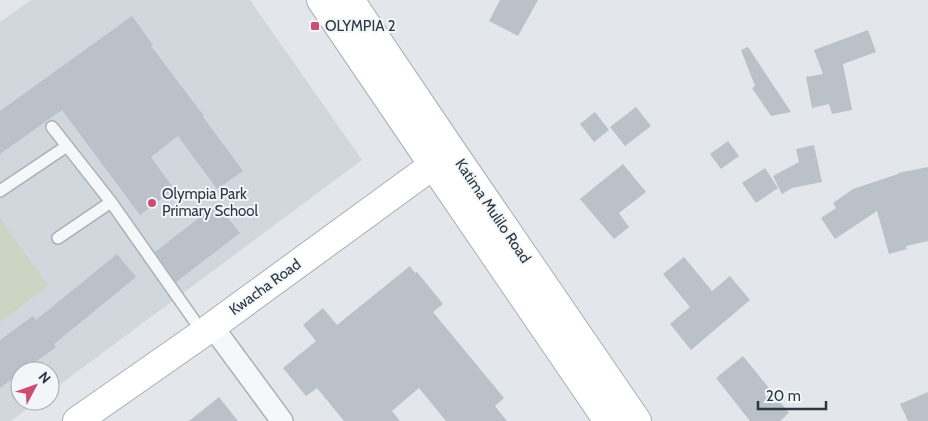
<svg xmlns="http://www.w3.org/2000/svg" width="928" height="421" font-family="Cabin,sans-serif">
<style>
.built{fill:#d1d7dd}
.green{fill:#cbd5c4}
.building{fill:#bac1c8}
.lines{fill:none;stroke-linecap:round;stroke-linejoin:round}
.lane-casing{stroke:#a8afb5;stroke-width:14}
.street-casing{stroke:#a8afb5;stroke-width:24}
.secondary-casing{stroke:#a8afb5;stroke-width:30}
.lane{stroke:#f6f7f9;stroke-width:11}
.street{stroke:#f6f7f9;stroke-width:21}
.secondary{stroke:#fff;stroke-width:28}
.poi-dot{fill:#cc4c72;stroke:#f3f6f8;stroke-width:2}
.labels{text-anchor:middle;stroke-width:4;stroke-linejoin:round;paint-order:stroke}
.poi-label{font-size:15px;fill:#2b3743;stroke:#f3f6f8;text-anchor:start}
.street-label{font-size:15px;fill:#2b3743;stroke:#f3f6f8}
</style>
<rect width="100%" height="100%" fill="#e3e7eb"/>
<path class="built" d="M31,0h219l112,160 -312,232v-21h-30v30h18l-27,20h-11v-399z"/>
<path class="green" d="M0,218l48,68 -48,36z"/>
<path class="building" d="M500,0h38l-20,36 -29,-15z
M132,16l21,29 -2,1 53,70 -1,1 40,54 -26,18 -39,-53 -27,21 23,32 -34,26 -78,-105 -62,44v-43z
M868,30l8,22 -33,12 9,46 -20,4 -3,-10 -17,4 -6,-31 17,-3 -9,-24z
M748,47l43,65 -20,4 -19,-28 3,-2 -14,-36z
M636,107l15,19 -26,20 -15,-19z
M595,112l14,18 -15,12 -14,-18z
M728,141l11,15 -18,13 -11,-15z
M814,145l8,37 -30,6 -10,6 -9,-18 26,-14 -3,-13z
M623,164l23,28 -27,21 10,14 -15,12 -34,-40z
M928,167v74l-22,5 1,3 -18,5 -12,-43 -42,28 -14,-21 15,-10 -3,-5 20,-14 45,-15v-1z
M765,168l13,20 -22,15 -14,-20z
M217,204l23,29 -64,49 -21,-30z
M117,254l19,23 -82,67 2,3 -33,24h-3v2l-20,15v-48l33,-24 3,4z
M684,257l28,34 18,-15 20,24 -59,50 -21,-26 20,-17 -27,-33z
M410,266l5,7 2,-1 26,32 -10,8 71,86 -9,8 12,15h-61l-27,-33 -27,23 8,10h-56l-27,-33 -11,8 -23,-28 33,-27 -13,-16 20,-17 14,17z
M743,356l46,57 -9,8h-30l-34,-43z
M928,392v29h-20l-8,-17z
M219,397l19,24h-49z"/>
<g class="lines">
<g class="lane-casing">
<path id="lane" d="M52,127l59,75 92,131
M0,191l67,-45
M58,238l53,-36"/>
</g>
<g class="street-casing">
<path id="street" d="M212,326l70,95"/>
</g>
<g class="secondary-casing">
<path id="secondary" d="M321,0l112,165 175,256
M350,0l102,151 185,270
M77,421l126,-88 244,-178"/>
</g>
<use href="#lane" class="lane"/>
<use href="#street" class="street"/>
<use href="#secondary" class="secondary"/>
</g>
<g class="poi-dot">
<rect x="310" y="21" width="10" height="10" rx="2.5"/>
<circle cx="152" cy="203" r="5"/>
</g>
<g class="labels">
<g class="poi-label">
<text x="325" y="31">OLYMPIA 2</text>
<text x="162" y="199">Olympia Park<tspan x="162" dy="17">Primary School</tspan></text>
</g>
<g class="street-label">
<text transform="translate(493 211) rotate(56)" y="5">Katima Mulilo Road</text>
<text transform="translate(265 287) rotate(-36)" y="5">Kwacha Road</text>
</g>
</g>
<g transform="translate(35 386) rotate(49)"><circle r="24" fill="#f3f6f8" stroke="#a3aab0"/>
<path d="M0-4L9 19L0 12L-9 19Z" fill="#cc4c72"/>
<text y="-8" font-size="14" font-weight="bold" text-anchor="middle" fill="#2b3743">N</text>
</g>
<path d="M758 401v8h68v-8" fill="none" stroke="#2b3743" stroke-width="2.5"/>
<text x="766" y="401" font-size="15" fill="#2b3743" stroke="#f3f6f8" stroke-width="4" paint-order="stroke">20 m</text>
</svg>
